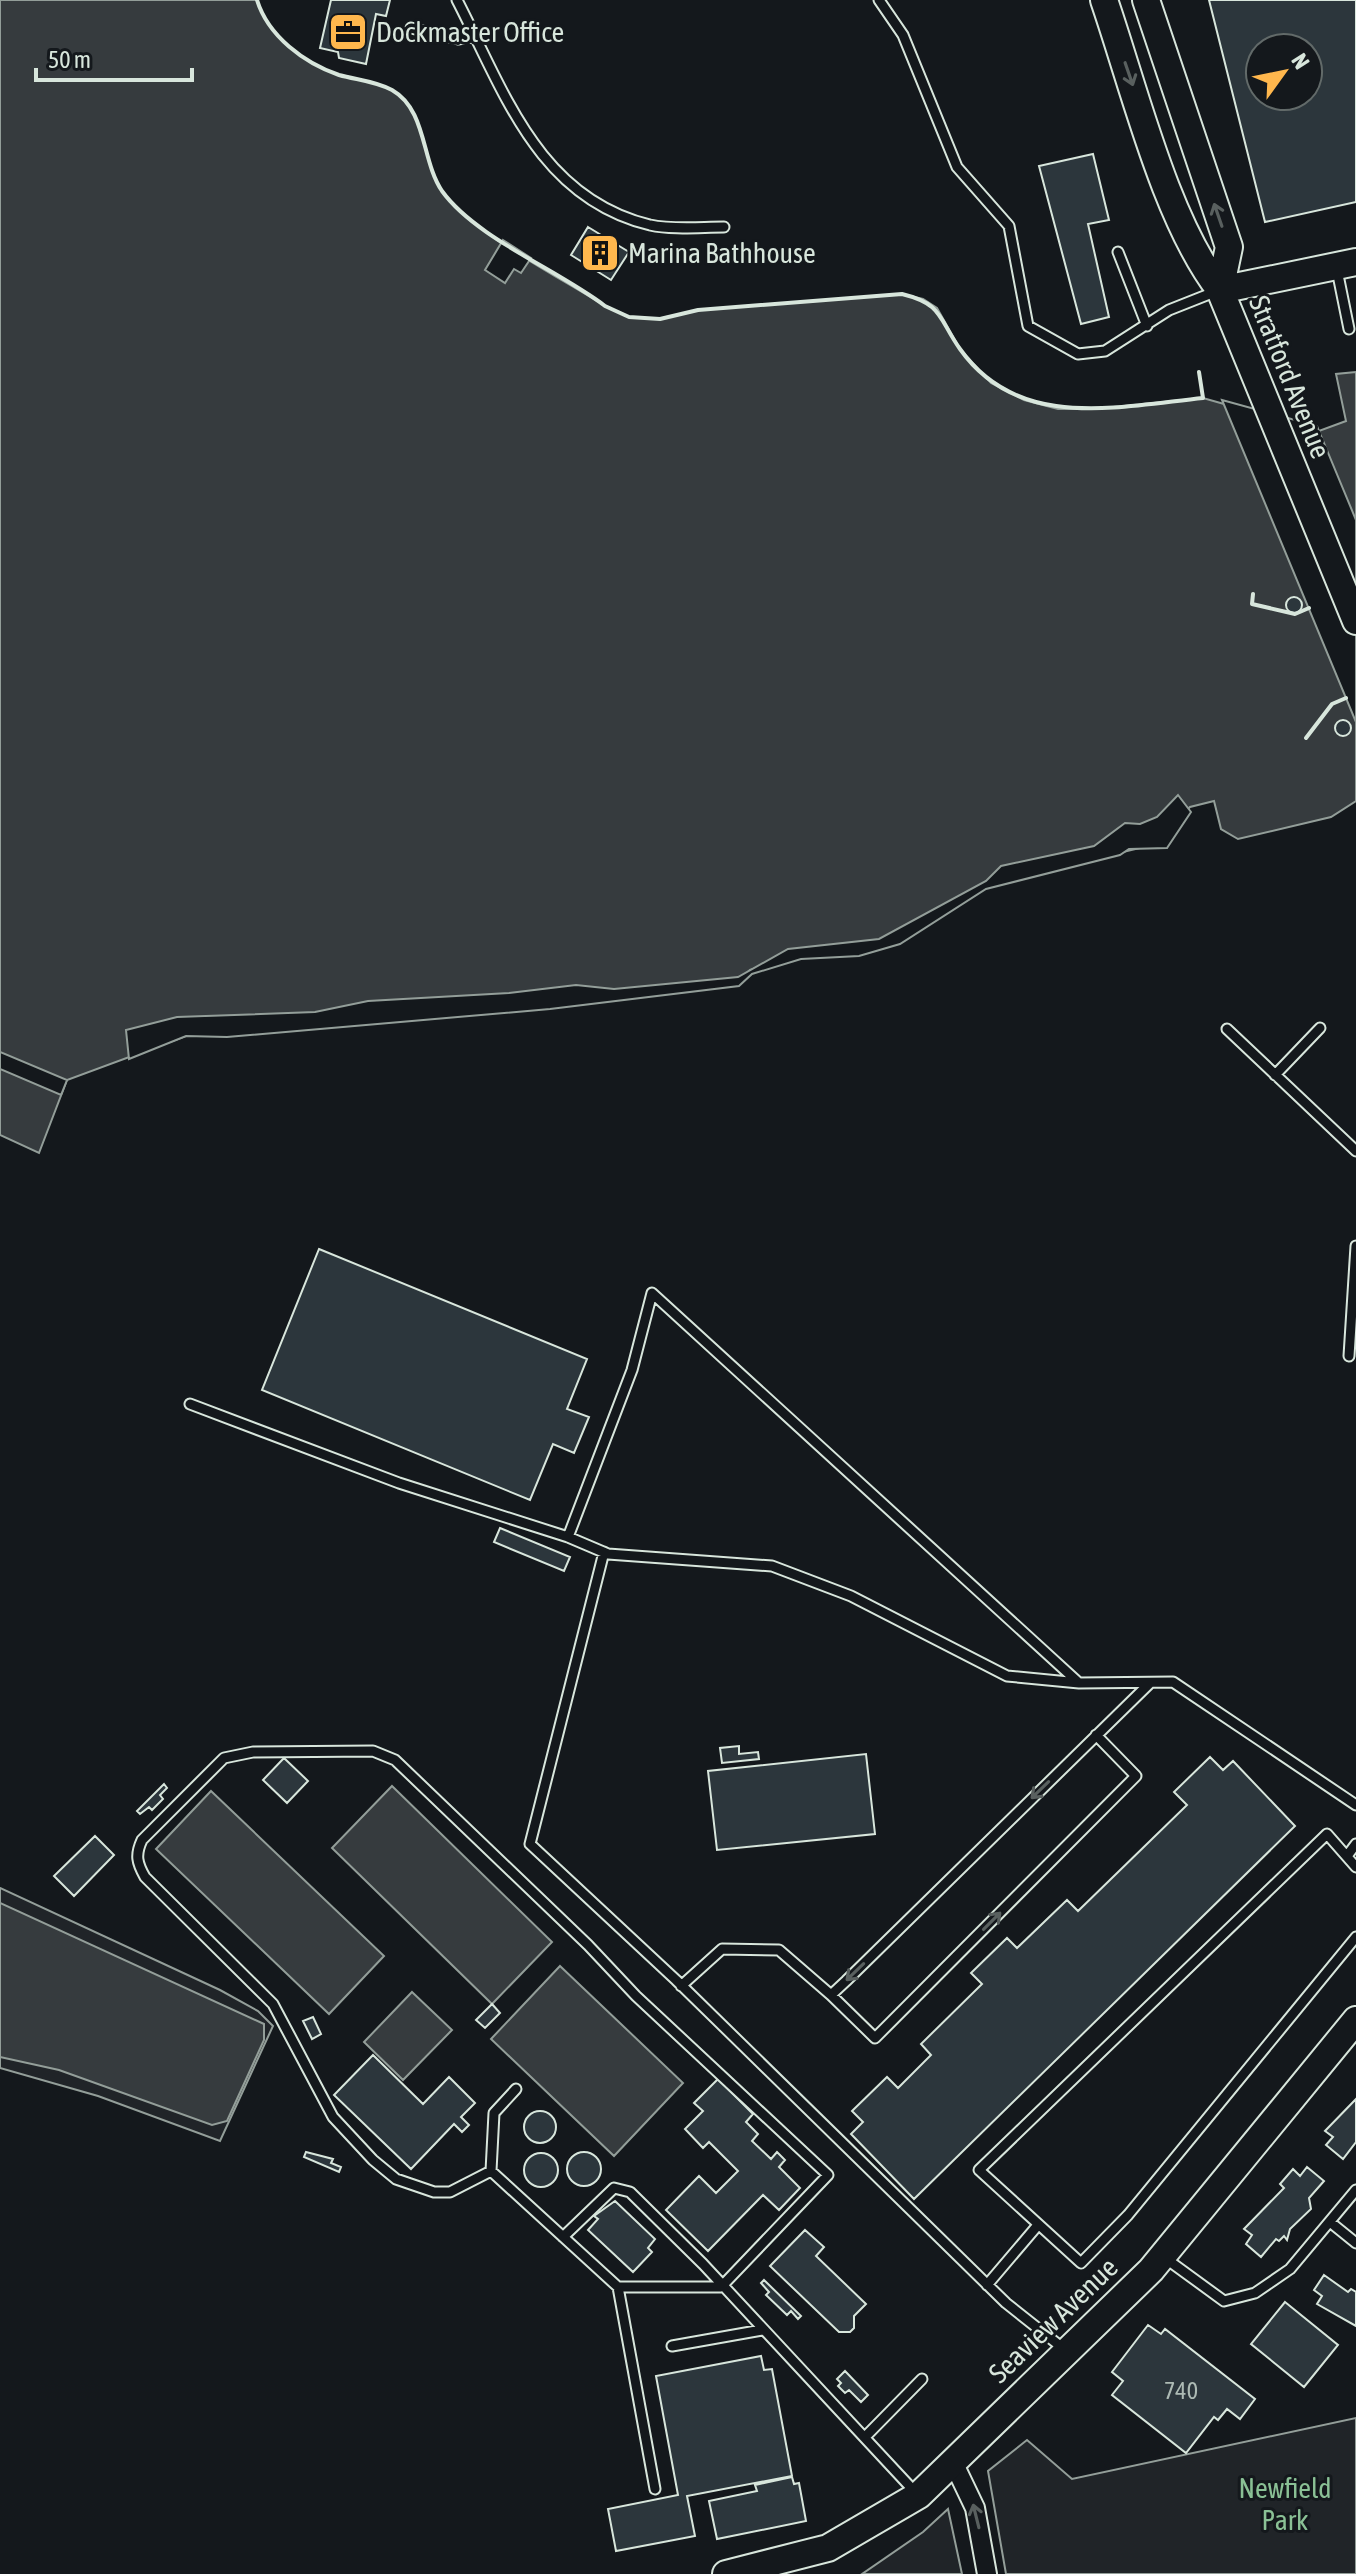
<svg xmlns="http://www.w3.org/2000/svg" width="1356" height="2574" font-family="'Asap Condensed',sans-serif">
<style>
.green{fill:#202428;stroke:#939e99;stroke-width:2}
.water{fill:#363b3e;stroke:#939e99;stroke-width:2}
.pier{fill:#14181c;stroke:#939e99;stroke-width:2}
.building{fill:#2c363c;stroke:#d8e6dc;stroke-width:2;fill-rule:evenodd}
.lines{fill:none;stroke-linecap:round;stroke-linejoin:round}
.lane-casing{stroke:#d8e6dc;stroke-width:13}
.street-casing{stroke:#d8e6dc;stroke-width:22}
.secondary-casing{stroke:#d8e6dc;stroke-width:30}
.lane{stroke:#14181c;stroke-width:9}
.street{stroke:#14181c;stroke-width:18}
.secondary{stroke:#14181c;stroke-width:26}
.wall{stroke:#d8e6dc;stroke-width:4}
.oneway{stroke:#59605f}
.labels{text-anchor:middle;stroke-width:6;stroke-linejoin:round;paint-order:stroke}
.number-label{font-size:24px;fill:#adbab4}
.poi-label{font-size:28px;fill:#d8e6dc;stroke:#14181c;text-anchor:start}
.street-label{font-size:28px;fill:#d8e6dc;stroke:#14181c}
.park-label{font-size:28px;fill:#8ac095;stroke:#14181c}
</style>
<rect width="100%" height="100%" fill="#14181c"/>
<path class="green" d="M0,1888l220,102 38,21 15,15 -53,115 -122,-45 -98,-28z
M1356,2418v156h-350l-18,-103 39,-31 45,39z
M948,2509l14,65h-100l61,-42z"/>
<path class="water" d="M0,0h257c11,36 47,63 82,75 18,5 36,6 53,15 35,20 29,70 50,101 30,42 117,86 163,115l24,11 31,2 38,-9 204,-16 21,5 14,9 23,41 31,34 33,17 34,9h35l110,-11 116,33 27,-10 -10,-47 20,-2v429l-25,16 -93,22 -17,-10 -7,-28 -24,6 -38,38 -167,40 -87,55 -98,15 -50,15 -12,12 -188,23 -364,31 -119,44 -28,73 -39,-18z
M392,1786l160,156 -60,62 -160,-156z
M211,1791l173,165 -55,58 -173,-165z
M0,1903l264,121v16l-37,81 -15,4 -153,-55 -59,-13z
M560,1966l123,117 -69,73 -123,-117z
M412,1992l40,38 -49,50 -39,-38z"/>
<path class="pier" d="M503,240l28,18 -10,15 -7,-4 -9,14 -20,-13z
M1222,400l95,26 2,5 37,89v202z
M1178,795l13,17 -24,36 -38,1 -9,6 -134,34 -86,55 -41,12 -58,3 -49,15 -13,12 -189,23 -323,28 -41,-1 -57,23 -3,-29 51,-13 138,-5 53,-11 141,-8 67,-8 38,4 124,-12 50,-28 91,-10 107,-58 15,-15 93,-20 31,-23 15,1 17,-7z
M0,1052l67,28 -6,15 -61,-26z"/>
<path class="building" d="M331,0h59l-4,16 -10,-2 -10,50 -27,-6 -1,-6 -18,-4z
M1209,0h147v202l-91,20zM1260,48h48v48h-48z
M1093,154l16,66 -21,4 21,93 -28,7 -42,-158z
M588,227l41,25 -18,28 -40,-25z
M1286 605a8 8 0 1 1 16 0a8 8 0 1 1-16 0Z
M1335 728a8 8 0 1 1 16 0a8 8 0 1 1-16 0Z
M319,1249l268,110 -20,50 22,8 -15,36 -21,-9 -23,56 -268,-110z
M500,1528l70,29 -6,14 -70,-29z
M739,1746v8l19,-2 1,7 -37,4 -2,-15z
M866,1754l9,80 -158,16 -9,-79z
M1210,1757l13,13 10,-9 62,65 -381,373 -63,-65 12,-12 -11,-11 35,-34 11,11 33,-33 -10,-11 61,-60 -11,-11 36,-35 10,10 50,-48 11,11 109,-106 -13,-13z
M284,1758l24,23 -21,22 -24,-23z
M164,1784l3,4 -7,7 3,4 -11,11 -3,-3 -9,7 -3,-3z
M95,1836l19,19 -40,41 -20,-20z
M492,2004l8,9 -15,15 -9,-8z
M313,2017l8,17 -9,5 -9,-18z
M373,2055l50,49 26,-27 26,26 -14,14 8,8 -7,7 -8,-8 -43,45 -77,-74z
M718,2079l35,35 -7,8 12,12 -6,7 19,18 6,-7 8,8 -6,7 21,21 -21,22 -16,-15 -55,56 -42,-41 33,-34 17,17 22,-22 -29,-29 -6,6 -18,-19 18,-18 -9,-8z
M1356,2099v43l-13,17 -17,-14 7,-8 -8,-6z
M524 2127a16 16 0 1 1 32 0a16 16 0 1 1-32 0Z
M306,2152l27,7 -2,4 10,4 -2,5 -35,-15z
M567 2169a17 17 0 1 1 34 0a17 17 0 1 1-34 0Z
M524 2170a17 17 0 1 1 34 0a17 17 0 1 1-34 0Z
M1307,2167l17,14 -15,17 2,11 -21,20 -3,11 -3,-4 -5,5 -3,-2 -15,18 -15,-13 6,-9 -8,-6 40,-41 -4,-4 13,-15 7,7z
M615,2201l40,38 -7,9 4,4 -19,20 -45,-42 10,-11 -4,-3z
M805,2230l19,17 -8,9 50,48 -12,12v12l-4,4h-11l-69,-66z
M1324,2275l24,17 3,-3 5,3v34l-39,-22 5,-8 -8,-6z
M764,2280l37,36 -3,3 -7,-8 -4,4 -21,-20 3,-3 -8,-9z
M1285,2302l53,43 -34,42 -53,-43z
M1148,2325l13,9 4,-5 90,70 -15,20 -13,-10 -9,11 -4,-3 -28,36 -74,-58 11,-14 -11,-9z
M761,2356l3,14 8,-1 20,107 -105,20 8,40 -79,15 -8,-42 70,-14 -22,-119z
M845,2371l23,24 -7,7 -12,-12 -4,3 -7,-7 3,-3 -4,-4z
M792,2477l2,7 5,-1 7,38 -89,18 -8,-38 48,-10 -2,-6z"/>
<g class="lines">
<g class="lane-casing">
<path id="lane" d="M457,0c47,91 81,198 193,225 23,5 51,2 74,2
M879,0l24,35 54,132 52,59 19,100 50,28 27,-3 64,-41 48,-19
M411,28l47,11 17,-3
M1118,252l29,74
M1337,270l12,59
M1227,1029l129,122
M1275,1075l45,-47
M1349,1356l7,-110
M190,1404l209,79 169,54
M604,1552l-74,292 146,136 330,323 58,46
M1079,1683l-427,-390 -20,77 -64,167 40,17 164,12 79,30 156,80 72,7 94,-1 183,123
M1096,1735l40,41 -261,262 -44,-43 15,-14 304,-298
M373,1751l22,9 193,185 48,51 192,179 -107,112h-103l-127,-116 -41,21h-16l-38,-13 -23,-19 -40,-43 -60,-113 -128,-127c-8,-14 -10,-22 -3,-37l82,-82 29,-6z
M1347,1856l9,-12
M1356,1867l-29,-33 -348,336 102,93 47,-48 228,-278
M681,1986l41,-37 57,1 52,45
M491,2171l3,-58 22,-24
M1330,2222l26,21
M563,2237l51,-49 16,4 73,72 213,229
M1165,2258l59,43 31,-8 35,-24 66,-79
M987,2285l51,-60
M618,2287l37,202
M672,2346l90,-16
M865,2437l57,-58"/>
</g>
<g class="street-casing">
<path id="street" d="M953,2462l22,46 12,66"/>
</g>
<g class="secondary-casing">
<path id="secondary" d="M1104,0c30,87 61,219 116,290l136,331
M1146,0l83,247 -9,43
M1220,290l136,-28
M726,2574l102,-26 91,-53 232,-225 205,-250"/>
</g>
<use href="#lane" class="lane"/>
<use href="#street" class="street"/>
<use href="#secondary" class="secondary"/>
<path class="wall" d="M257,0c11,36 47,63 82,75 18,5 36,6 53,15 35,20 29,70 50,101 34,47 116,79 163,115l24,11 31,2 38,-9 204,-16c41,10 36,24 58,55 58,82 157,58 243,49l-4,-26
M1253,594l-1,10 43,10 14,-6
M1306,738l26,-34 14,-6"/>
</g>
<defs><path id="oneway-shaft" d="M-6 0H5M1.5-3L5.5 0L1.5 3" fill="none" stroke-width="1.6" stroke-linecap="round" stroke-linejoin="round" transform="scale(2)"/></defs>
<g class="oneway">
<use href="#oneway-shaft" transform="translate(1129 74) rotate(71)"/>
<use href="#oneway-shaft" transform="translate(1218 215) rotate(-109)"/>
<use href="#oneway-shaft" transform="translate(1040 1790) rotate(136)"/>
<use href="#oneway-shaft" transform="translate(992 1921) rotate(-45)"/>
<use href="#oneway-shaft" transform="translate(855 1972) rotate(136)"/>
<use href="#oneway-shaft" transform="translate(976 2516) rotate(-104)"/>
</g>
<defs>
<g id="office-square" transform="scale(2)"><rect x="-9" y="-9" width="18" height="18" rx="4" fill="#ffb74d" stroke="#14181c"/><path d="M-6-3h4V-5.5h4V-3h4V5H-6ZM-1-4.5V-3h2v-1.5ZM-6 0V1H6V0Z" fill="#111"/></g>
<g id="building-square" transform="scale(2)"><rect x="-9" y="-9" width="18" height="18" rx="4" fill="#ffb74d" stroke="#14181c"/><path d="M-4-6H4V6H1V3H-1V6H-4ZM-2.5-4.3h1.7v1.8h-1.7ZM.8-4.3h1.7v1.8H.8ZM-2.5-1h1.7V.8h-1.7ZM.8-1h1.7V.8H.8Z" fill="#111"/></g>
</defs>
<g fill-rule="evenodd">
<use href="#office-square" x="348" y="32"/>
<use href="#building-square" x="600" y="253"/>
</g>
<g class="labels">
<g class="number-label">
<text x="1181" y="2399">740</text>
</g>
<g class="poi-label">
<text x="376" y="42">Dockmaster Office</text>
<text x="628" y="263">Marina Bathhouse</text>
</g>
<g class="street-label">
<text transform="translate(1290 377) rotate(68)" y="10">Stratford Avenue</text>
<text transform="translate(1053 2320) rotate(-44)" y="10">Seaview Avenue</text>
</g>
<g class="park-label">
<text x="1285" y="2498">Newfield<tspan x="1285" dy="32">Park</tspan></text>
</g>
</g>
<g transform="translate(1284 72) rotate(57)"><circle r="38" fill="#14181c" stroke="#626a69" stroke-width="2"/>
<path d="M0-6L14 30L0 20L-14 30Z" fill="#ffb74d"/>
<text y="-12" font-size="22" font-weight="bold" text-anchor="middle" fill="#d8e6dc">N</text>
</g>
<path d="M36 68v12h156v-12" fill="none" stroke="#d8e6dc" stroke-width="4"/>
<text x="48" y="68" font-size="24" fill="#d8e6dc" stroke="#14181c" stroke-width="6" paint-order="stroke">50 m</text>
</svg>
